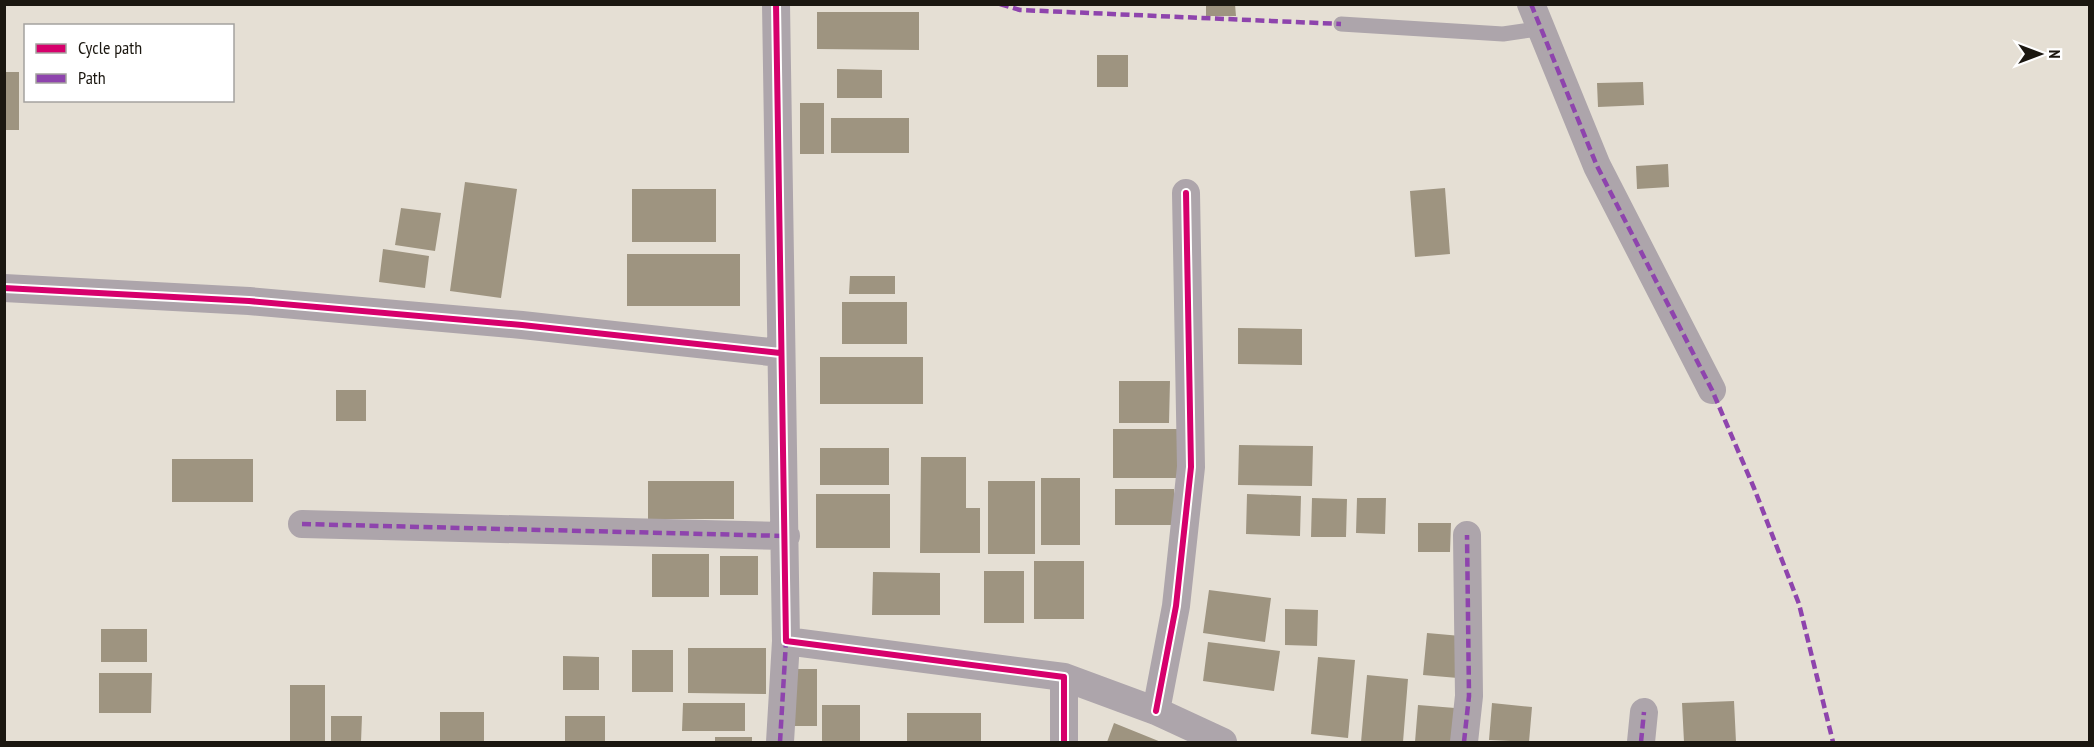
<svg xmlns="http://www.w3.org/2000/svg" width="2094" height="747" font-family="'PT Sans Narrow',sans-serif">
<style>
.building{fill:#9e9480}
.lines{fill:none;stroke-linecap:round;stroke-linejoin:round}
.service{stroke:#ada5ab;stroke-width:15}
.minor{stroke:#ada5ab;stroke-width:28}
.quiet{stroke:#8e44ad;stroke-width:4.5;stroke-dasharray:9 4.5;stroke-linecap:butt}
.cycleway-casing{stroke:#fff;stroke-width:10}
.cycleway{stroke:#d6006c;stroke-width:6}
</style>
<rect width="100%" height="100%" fill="#e5dfd4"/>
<path class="building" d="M1206,4h29l1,12h-30z
M817,12h102v38l-102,-1z
M1097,55h31v32h-31z
M837,69l45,1v28h-45z
M4,72h15v58h-15z
M1643,82l1,23 -46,2 -1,-24z
M800,103h24v51h-24z
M831,118h78v35h-78z
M1668,164l1,23 -32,2 -1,-23z
M465,182l52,7 -16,109 -51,-7z
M1445,188l5,66 -35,3 -5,-66z
M632,189h84v53h-84z
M401,208l40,5 -6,38 -40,-6z
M383,249l46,7 -4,32 -46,-6z
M627,254h113v52h-113z
M850,276h45v18h-46z
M842,302h65v42h-65z
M1238,328l64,1v36l-64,-1z
M820,357h103v47h-103z
M1119,381h51l-1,42h-50z
M336,390h30v31h-30z
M1113,429h66v49h-66z
M1239,445l74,1 -1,40 -74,-1z
M820,448h69v37h-69z
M921,457h45v51h14v45h-60z
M172,459h81v43h-81z
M1041,478h39v67h-39z
M648,481h86v38h-86z
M988,481h47v73h-47z
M1115,489h59v36h-59z
M816,494h74v54h-74z
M1247,494l54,2 -1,40 -54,-2z
M1312,498l35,1 -1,38h-35z
M1357,498h29l-1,36 -29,-1z
M1418,523h33l-1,29h-32z
M652,554h57v43h-57z
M720,556h38v39h-38z
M1034,561h50v58h-50z
M984,571h40v52h-40z
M873,572l67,1v42h-68z
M1209,590l62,8 -6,44 -62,-9z
M1285,609l33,1 -1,36 -32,-1z
M101,629h46v33h-46z
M1427,633l34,3 -3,42 -35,-3z
M1208,642l72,9 -6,40 -71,-10z
M688,648h78v46l-78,-1z
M632,650h41v42h-41z
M563,656l36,1v33h-36z
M1318,657l37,3 -7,78 -37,-4z
M786,669h31v57h-31z
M99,673h53l-1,40h-52z
M1367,675l41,4 -5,63h-42z
M290,685h35v57h-35z
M1734,701l2,41h-52l-2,-39z
M683,703h62v28h-63z
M1492,703l40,4 -3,35 -40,-2z
M822,705h38v37h-38z
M1418,705l37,3 -3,34h-37z
M440,712h44v30h-44z
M907,713h74v29h-74z
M331,716h31l-1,26h-30z
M565,716h40v26h-40z
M1114,723l47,19h-54z
M715,737h37v5h-37z"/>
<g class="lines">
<path class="service" d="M1341,24l162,10 27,-4 8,-4"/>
<path class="minor" d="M776,4l10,637 278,36v65
M1531,4l66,162 115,224
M4,288l245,13 273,24 258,28
M302,524l484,12
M1064,677l92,34 67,31
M1156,711l20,-105 15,-139 -5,-274
M780,742l6,-101
M1464,742l5,-46 -2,-161
M1641,742l3,-30"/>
<path class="quiet" d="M1000,4l20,6 321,14
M1531,4l66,162 115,224 42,98 45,116 34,138
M302,524l484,12
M780,742l6,-101
M1464,742l5,-46 -2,-161
M1641,742l3,-30"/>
<g class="cycleway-casing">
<path id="cycleway" d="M776,4l10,637 278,36v65
M4,288l245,13 273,24 258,28
M1156,711l20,-105 15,-139 -5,-274"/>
</g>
<use href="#cycleway" class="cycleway"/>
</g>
<rect width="2094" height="747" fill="none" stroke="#1b1710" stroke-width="12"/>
<rect x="24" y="24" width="210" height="78" fill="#ffffff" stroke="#a4a29f" stroke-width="1.5"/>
<rect x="36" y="44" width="30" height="9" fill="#d6006c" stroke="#a4a29f" stroke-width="1.5"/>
<text x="78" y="54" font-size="18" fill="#1b1710">Cycle path</text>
<rect x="36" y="74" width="30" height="9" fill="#8e44ad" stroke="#a4a29f" stroke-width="1.5"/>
<text x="78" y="84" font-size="18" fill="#1b1710">Path</text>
<g transform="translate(2040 54) rotate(90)" stroke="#ffffff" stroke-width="4.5" paint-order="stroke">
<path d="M0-4.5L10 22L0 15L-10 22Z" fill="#1b1710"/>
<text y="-9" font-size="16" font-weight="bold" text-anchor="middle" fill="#1b1710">N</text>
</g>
</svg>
